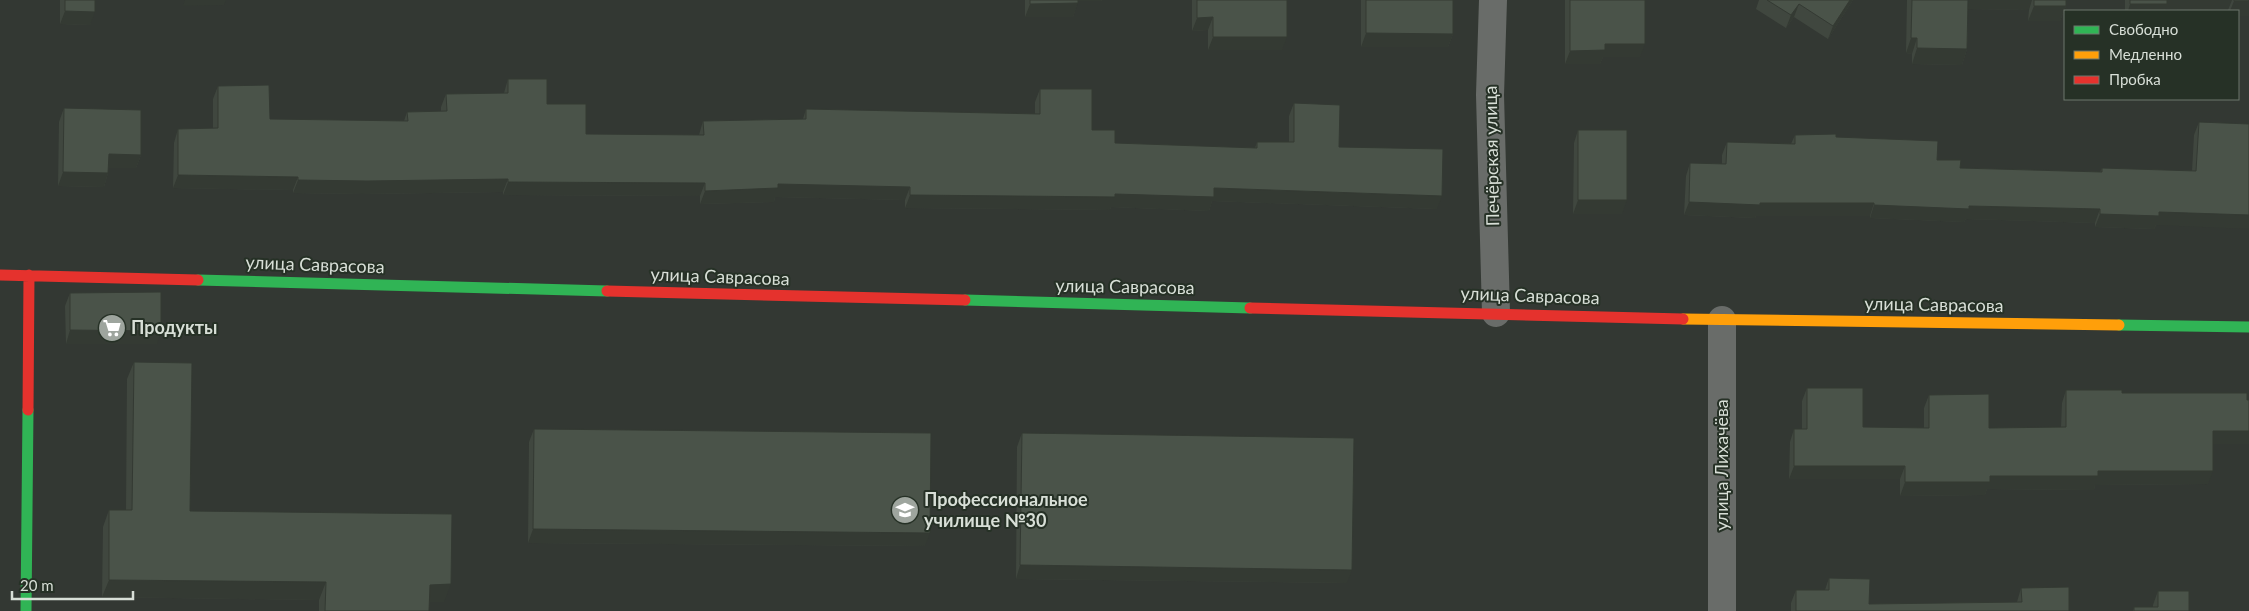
<svg xmlns="http://www.w3.org/2000/svg" width="2249" height="611" font-family="Lato,sans-serif">
<style>
.lines{fill:none;stroke-linecap:round;stroke-linejoin:round}
.street{stroke:#696c69;stroke-width:28}
.fast{stroke:#30b455;stroke-width:11}
.slow{stroke:#ff9f0a;stroke-width:11}
.jam{stroke:#e5322d;stroke-width:11}
.wall{fill:#40473f}
.shaded-wall{fill:#343a33}
.building{fill:#4a5349;stroke:#343a33}
.labels{text-anchor:middle;stroke-width:4;stroke-linejoin:round;paint-order:stroke}
.street-label{font-size:18px;fill:#d8dfd7;stroke:#263126}
.poi-label{font-size:18px;font-weight:bold;fill:#d8dfd7;stroke:#263126;text-anchor:start}
</style>
<rect width="100%" height="100%" fill="#333833"/>
<g class="lines">
<path class="street" d="M1493,0l-3,95 6,218
M1722,320v291"/>
<path class="fast" d="M198,280l409,11
M965,300l285,8
M2119,325l130,2
M26,611l2,-201"/>
<path class="slow" d="M1683,319l436,6"/>
<path class="jam" d="M0,275l198,5
M607,291l358,9
M1250,308l433,11
M28,410l1,-135"/>
</g>
<path class="wall" d="M60,0h35l-5,25 -30,-1z
M1025,0h77l-1,1h-23l-5,16h-48z
M1192,0h95l-5,50h-74v-20l-16,1z
M1361,0h92v34l-5,13h-87z
M1565,0h80l-5,57h-37l-3,7h-35z
M1759,0h94l-25,39 -34,-22 -8,11 -30,-19z
M1907,0h159v6l-6,15h-32l1,-11 -61,-1 -1,40 -5,16 -50,-1v-10l-6,-1z
M2125,0h124l-11,11h-10v-1l-63,-1 -1,2h-39z
M508,79l39,25 39,30 113,1 4,-14 100,-2 3,-10 229,5v-12l5,-13 52,41 23,13 140,5 2,-6h32v-26l5,-13 45,44 98,62 -225,-8 -3,10 -98,-4 -1,3 -205,-2v-8l-130,-3 -1,5 -74,2v-8l-197,-1v-3l-141,2 -69,-1v-3l-120,-2 1,-45 4,-14 35,-1v-29l5,-13 52,33 134,2 3,-9 34,-1v-4l5,-13 58,-1z
M64,108l77,47 -5,13h-28v5l-4,14 -46,-1 1,-64z
M2199,122l50,2 -93,101 -2,4 -59,-2v-4l-129,-4 -2,3 -94,-4v-2h-114l-1,2 -71,-3 2,-39 4,-13 32,1v-9l5,-13 64,2 4,-9 41,2 101,23 23,8 140,4 2,-4 90,3 2,-36z
M1578,130l44,84h-49l1,-71z
M70,293l87,51h-91l-1,-38z
M134,362l56,149 254,91h-15v9h-110v-11l-217,-3 1,-70 6,-17h17l1,-131z
M1807,388l56,39 61,1v-20l5,-13 60,33 72,-1 1,-24 4,-13 56,3 91,51 -5,40 -113,1 -1,5 -107,-1 -2,6 -85,1v-17h-111l1,-37 4,-13h8v-28z
M534,429l391,117 -397,-3 1,-101z
M1022,433l325,150 -331,-4 1,-132z
M1829,578l40,26 148,-2 4,-14 48,23h-278v-8l5,-13h29z
M2158,591l31,20h-56l1,-4h19v-2z"/>
<path class="shaded-wall" d="M185,0h41l-2,5 -41,1z
M1073,0h29l-1,1h-28z
M1850,0h3l-25,39 5,-13z
M1966,0h66l-3,10 -66,-1z
M2164,0h68l-4,10 -63,-1 -1,2h-36l2,-7z
M2234,1h15v15h-11v-5h-8z
M1078,3l-5,14h-48l5,-13z
M1799,4l-5,13 -8,11 5,-13z
M2034,6h32l-6,15h-32z
M65,11l30,1 -5,13 -30,-1z
M1213,17l-5,13 -16,1 5,-13z
M1366,33l87,1 -5,13h-87z
M1213,37h74l-5,13h-74z
M1911,38h6l-5,16 -6,-1z
M1605,44h40l-5,13h-37l-3,7h-35l5,-13z
M1917,48l50,1 -5,16 -50,-1z
M109,154l32,1 -5,13h-32z
M63,172l45,1 -4,14 -46,-1z
M178,175l120,2 -5,13 -120,-2z
M508,179l-5,13 -141,2 -69,-1 5,-13z
M508,182l197,1 -5,13 -197,-1z
M778,184l132,3 -5,13 -130,-3 -1,5 -74,2 5,-13z
M1214,188l228,8 -5,13 -225,-8 -3,10 -98,-4 -1,3 -205,-2 5,-13 205,-1z
M1578,200h49l-5,14h-49z
M1689,202l71,1h114l-4,13h-114l-1,2 -71,-3z
M1874,205l95,1 131,3 -5,14 -129,-4 -2,3 -94,-4z
M2159,212l90,3v14l-93,-4 -2,4 -59,-2 5,-13z
M70,330l91,1 -4,13h-91z
M2213,431h36v13h-41z
M1794,466h111l-5,13h-111z
M2098,471h115l-5,13 -113,1 -1,5 -107,-1 -2,6 -85,1 5,-14 85,-6z
M533,529l397,4 -5,13 -397,-3z
M1020,565l332,5 -5,13 -331,-4z
M109,580l217,2 -7,18 -217,-3z
M451,584l-7,18h-21l7,-17z"/>
<path class="building" d="M65,0h30v12l-30,-1z
M1030,0h48v3l-48,1z
M1197,0h90v37h-74v-20l-16,1z
M1366,0h87v34l-87,-1z
M1570,0h75v44h-40v6l-35,1z
M1767,0h83l-17,26 -34,-22 -8,11z
M1912,0h56l-1,49 -50,-1v-10h-6z
M2034,0h32v6h-32z
M2130,0h37v4h-37z
M2234,0h15v1h-15z
M508,79h39v25h39v30l118,1 -1,-14 103,-2v-10l234,5v-25h52v41h23v13l142,5v-6h37v-39l46,2 -1,42 104,2 -1,47 -228,-8v9l-99,-3v3l-205,-2v-8l-132,-3v4l-73,3v-8l-197,-1v-3l-141,2 -69,-1v-3l-120,-2v-46l40,-1v-42l51,-1 1,34 138,2 -1,-9 40,-1 -1,-17 62,-1z
M64,108l77,2v45l-32,-1 -1,19 -45,-1z
M2199,122l50,2v91l-90,-3v4l-59,-2v-5l-131,-3v3l-95,-4v-2h-114v2l-71,-3 1,-39 36,1 1,-22 68,2v-9l41,-1v3l102,4 -1,19h24l-1,8 142,4v-4l94,3z
M1578,130h49v70h-49z
M161,292v39l-91,-1v-37z
M134,362l58,1 -2,148 262,3 -1,70 -21,1 -1,26h-104l1,-29 -217,-2v-70h23z
M1807,388h56v39l66,1v-33l60,-1v34l77,-1v-37h56v3h125v7h2v31h-36v40h-115v5h-108v6h-85v-16h-111v-37h13z
M534,429l397,4 -1,100 -397,-4z
M1022,433l332,5 -2,132 -332,-5z
M1829,578l41,1 -1,25 153,-2 -1,-14 48,-1v24h-273v-21h33z
M2158,591h31v20h-55v-4h24z"/>
<defs>
<g id="supermarket-disc" transform="scale(1.4375)"><circle r="9.5" fill="#9ea59e" stroke="#263126"/><path d="M-6-5.5h2.5l.6 2H6L4.5 2H-2.5L-4.4-4H-6ZM-1.5 3.2a1.3 1.3 0 1 0 .1 0ZM3 3.2a1.3 1.3 0 1 0 .1 0Z" fill="#fff"/></g>
<g id="university-disc" transform="scale(1.4375)"><circle r="9.5" fill="#9ea59e" stroke="#263126"/><path d="M0-5L7-2L0 1L-7-2ZM-4 1L0 2.5L4 1V4Q0 6-4 4Z" fill="#fff"/></g>
</defs>
<g fill-rule="evenodd">
<use href="#supermarket-disc" x="112" y="328"/>
<use href="#university-disc" x="905" y="510"/>
</g>
<g class="labels">
<g class="street-label">
<text transform="translate(1492 156) rotate(-91)" y="6">Печёрская улица</text>
<text transform="translate(315 265) rotate(2)" y="6">улица Саврасова</text>
<text transform="translate(720 277) rotate(2)" y="6">улица Саврасова</text>
<text transform="translate(1125 287) rotate(1)" y="6">улица Саврасова</text>
<text transform="translate(1530 296) rotate(2)" y="6">улица Саврасова</text>
<text transform="translate(1934 305) rotate(1)" y="6">улица Саврасова</text>
<text transform="translate(1722 465) rotate(-90)" y="6">улица Лихачёва</text>
</g>
<g class="poi-label">
<text x="131" y="334">Продукты</text>
<text x="924" y="506">Профессиональное<tspan x="924" dy="21">училище №30</tspan></text>
</g>
</g>
<rect x="2064" y="10" width="175" height="90" fill="#263126" stroke="#6d776d"/>
<rect x="2074" y="26" width="25" height="8" fill="#30b455" stroke="#6d776d"/>
<text x="2109" y="35" font-size="15" fill="#d8dfd7">Свободно</text>
<rect x="2074" y="51" width="25" height="8" fill="#ff9f0a" stroke="#6d776d"/>
<text x="2109" y="60" font-size="15" fill="#d8dfd7">Медленно</text>
<rect x="2074" y="76" width="25" height="8" fill="#e5322d" stroke="#6d776d"/>
<text x="2109" y="85" font-size="15" fill="#d8dfd7">Пробка</text>
<path d="M12 591v8h121v-8" fill="none" stroke="#d8dfd7" stroke-width="2.5"/>
<text x="20" y="591" font-size="15" fill="#d8dfd7" stroke="#263126" stroke-width="4" paint-order="stroke">20 m</text>
</svg>
